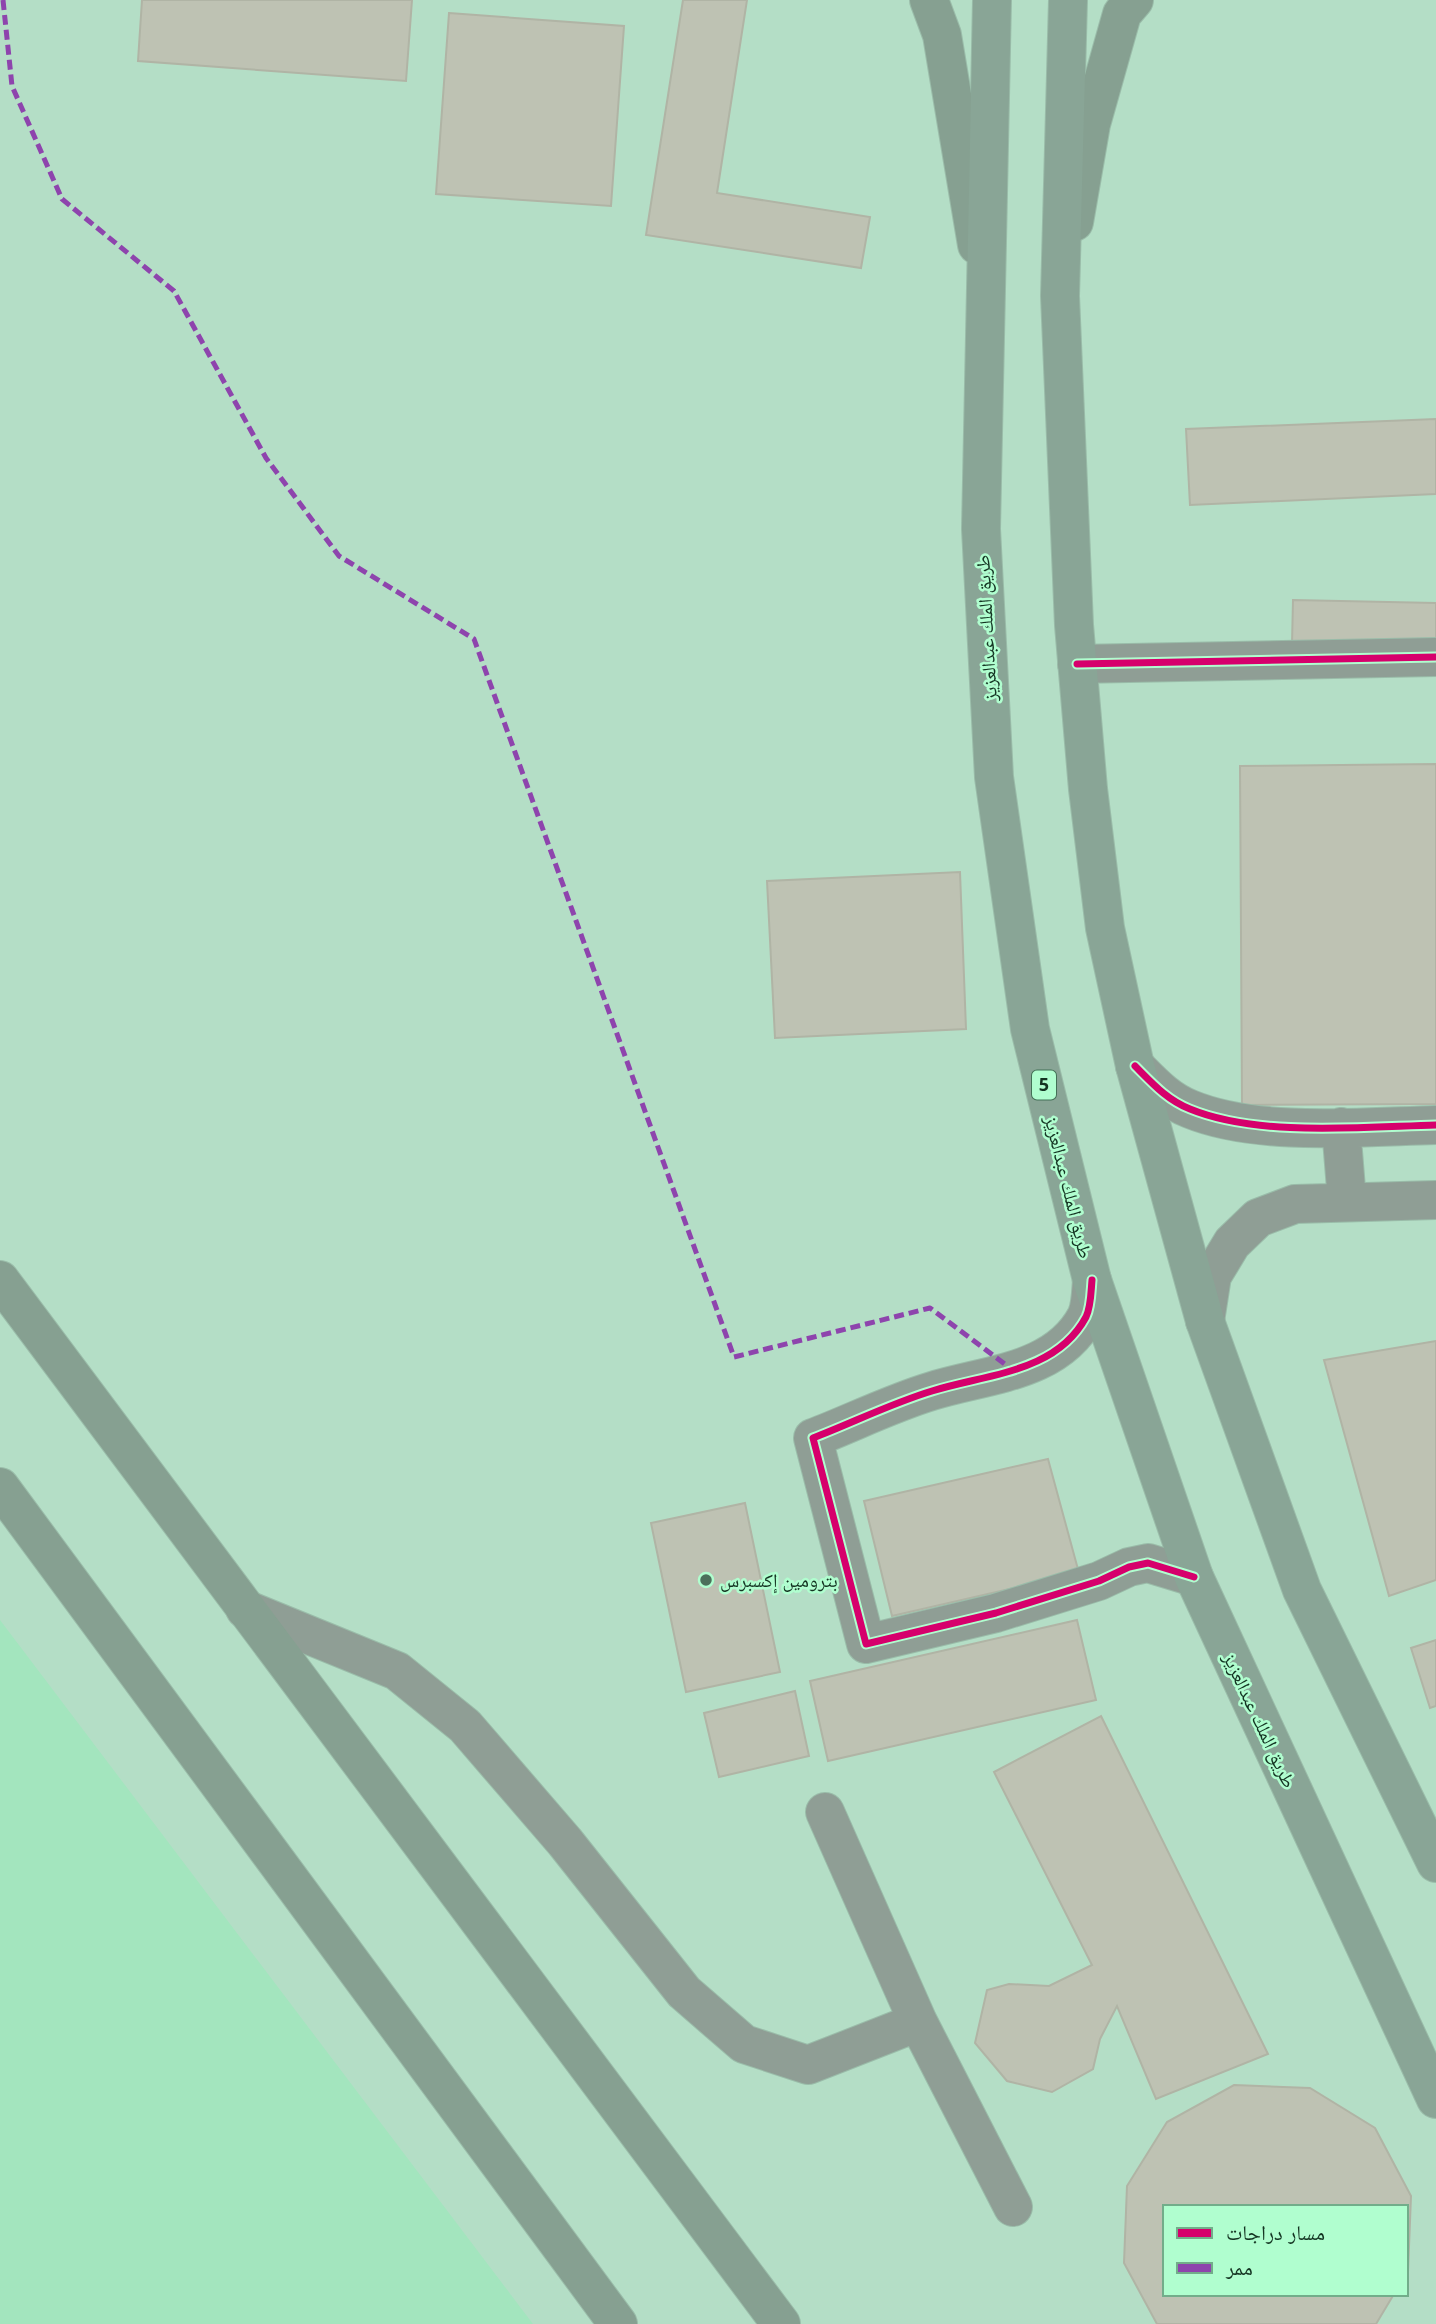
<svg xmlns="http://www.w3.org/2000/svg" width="1436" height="2324" font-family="'Noto Sans','Noto Naskh Arabic',sans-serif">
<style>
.built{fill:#a3e5be}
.building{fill:#bec2b3;stroke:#b0b4a5;stroke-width:2}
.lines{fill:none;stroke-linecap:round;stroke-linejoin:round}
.minor-casing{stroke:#9abca9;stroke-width:40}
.major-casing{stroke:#9abca9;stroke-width:40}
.highway-casing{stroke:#9abca9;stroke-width:40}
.minor{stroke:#8f9e95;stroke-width:38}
.major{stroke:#86a091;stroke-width:38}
.highway{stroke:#89a596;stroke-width:38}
.quiet{stroke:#8e44ad;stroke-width:5;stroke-dasharray:10 5;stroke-linecap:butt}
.cycleway-casing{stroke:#b0fecf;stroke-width:11}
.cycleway{stroke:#d6006c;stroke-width:7}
.poi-dot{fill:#4c705b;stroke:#b0fecf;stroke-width:2.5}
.labels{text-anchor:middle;stroke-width:5;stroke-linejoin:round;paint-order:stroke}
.shield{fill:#b0fecf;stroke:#437156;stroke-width:2}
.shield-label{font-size:18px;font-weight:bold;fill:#143422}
.street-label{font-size:19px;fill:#143422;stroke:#b0fecf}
.poi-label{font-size:19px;fill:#143422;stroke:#b0fecf;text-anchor:start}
</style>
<rect width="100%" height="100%" fill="#b4dec6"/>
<path class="built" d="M0,1620l533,704h-533z"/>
<path class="building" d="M142,0h270l-6,81 -268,-20z
M683,0h64l-30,193 153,24 -9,51 -215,-33z
M449,13l175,13 -13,180 -175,-12z
M1436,419v75l-246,11 -4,-76z
M1293,600l143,3v44l-144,-3z
M1436,764v340l-194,1 -2,-339z
M960,872l6,157 -191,9 -8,-157z
M1436,1341v239l-47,16 -65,-236z
M1048,1459l31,114 -187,43 -28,-115z
M745,1503l35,169 -94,20 -35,-169z
M1077,1620l19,80 -268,61 -18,-80z
M1436,1640v66l-6,2 -19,-60z
M795,1691l14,65 -90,21 -15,-64z
M1101,1716l167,338 -112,45 -39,-93 -17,33 -7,30 -41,23 -45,-11 -32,-38 12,-53 22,-6 40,2 43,-21 -98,-193z
M1234,2085l76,3 65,40 36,68 -3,76 -2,2v-67h-241v87h229l-18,30h-219l-33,-61 3,-77 40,-64z"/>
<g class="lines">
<g class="minor-casing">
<path id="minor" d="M1077,664l359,-7
M1135,1066c17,17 32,34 55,43 68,28 172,18 246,16
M1341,1127l6,74
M1092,1280c-1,11 -1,27 -6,37 -30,56 -100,57 -154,74 -40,12 -80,32 -119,47l53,206 130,-31 103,-32 30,-14 19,-4 46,14
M1205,1321l7,-45 20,-33 26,-25 37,-14 141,-4
M245,1609l152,62 68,55 100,116 119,150 60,52 64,21 110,-43
M825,1812l93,210 95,185"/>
</g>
<g class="major-casing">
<path id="major" d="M929,0l13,35 35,210
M1074,222l17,-98 31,-110 12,-14
M0,1280l781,1044
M0,1487l618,837"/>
</g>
<g class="highway-casing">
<path id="highway" d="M992,0l-11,529 13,248 36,252 62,251 102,297 242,522
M1068,0l-8,296 14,329 14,164 17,139 30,138 70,255 97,269 134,273"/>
</g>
<use href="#minor" class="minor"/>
<use href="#major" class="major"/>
<use href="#highway" class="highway"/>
<path class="quiet" d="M3,0l9,86 50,113 112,92 92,167 73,98 135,83 260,718 196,-49 84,63"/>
<g class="cycleway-casing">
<path id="cycleway" d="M1077,664l359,-7
M1135,1066c17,17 32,34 55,43 68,28 172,18 246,16
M1092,1280c-1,11 -1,27 -6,37 -30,56 -100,57 -154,74 -40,12 -80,32 -119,47l53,206 130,-31 103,-32 30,-14 19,-4 46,14"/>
</g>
<use href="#cycleway" class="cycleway"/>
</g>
<circle class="poi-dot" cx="706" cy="1580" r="7"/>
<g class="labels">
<rect class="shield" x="1032" y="1070.5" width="24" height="29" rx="5"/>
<g class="shield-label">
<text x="1044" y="1091">5</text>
</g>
<g class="street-label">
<text transform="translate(986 628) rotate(-93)" y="7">طريق الملك عبدالعزيز</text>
<text transform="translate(1069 1187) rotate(76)" y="7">طريق الملك عبدالعزيز</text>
<text transform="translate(1260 1720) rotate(65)" y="7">طريق الملك عبدالعزيز</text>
</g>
<g class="poi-label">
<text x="720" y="1587">بترومين إكسبرس</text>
</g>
</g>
<rect x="1163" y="2205" width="245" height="91" fill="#b0fecf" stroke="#72ad8a" stroke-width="2"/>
<rect x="1177" y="2228" width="35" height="10" fill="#d6006c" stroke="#72ad8a" stroke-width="2"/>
<text x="1226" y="2240" font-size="21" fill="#143422">مسار دراجات</text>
<rect x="1177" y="2263" width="35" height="10" fill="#8e44ad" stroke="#72ad8a" stroke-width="2"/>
<text x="1226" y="2275" font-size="21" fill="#143422">ممر</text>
</svg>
